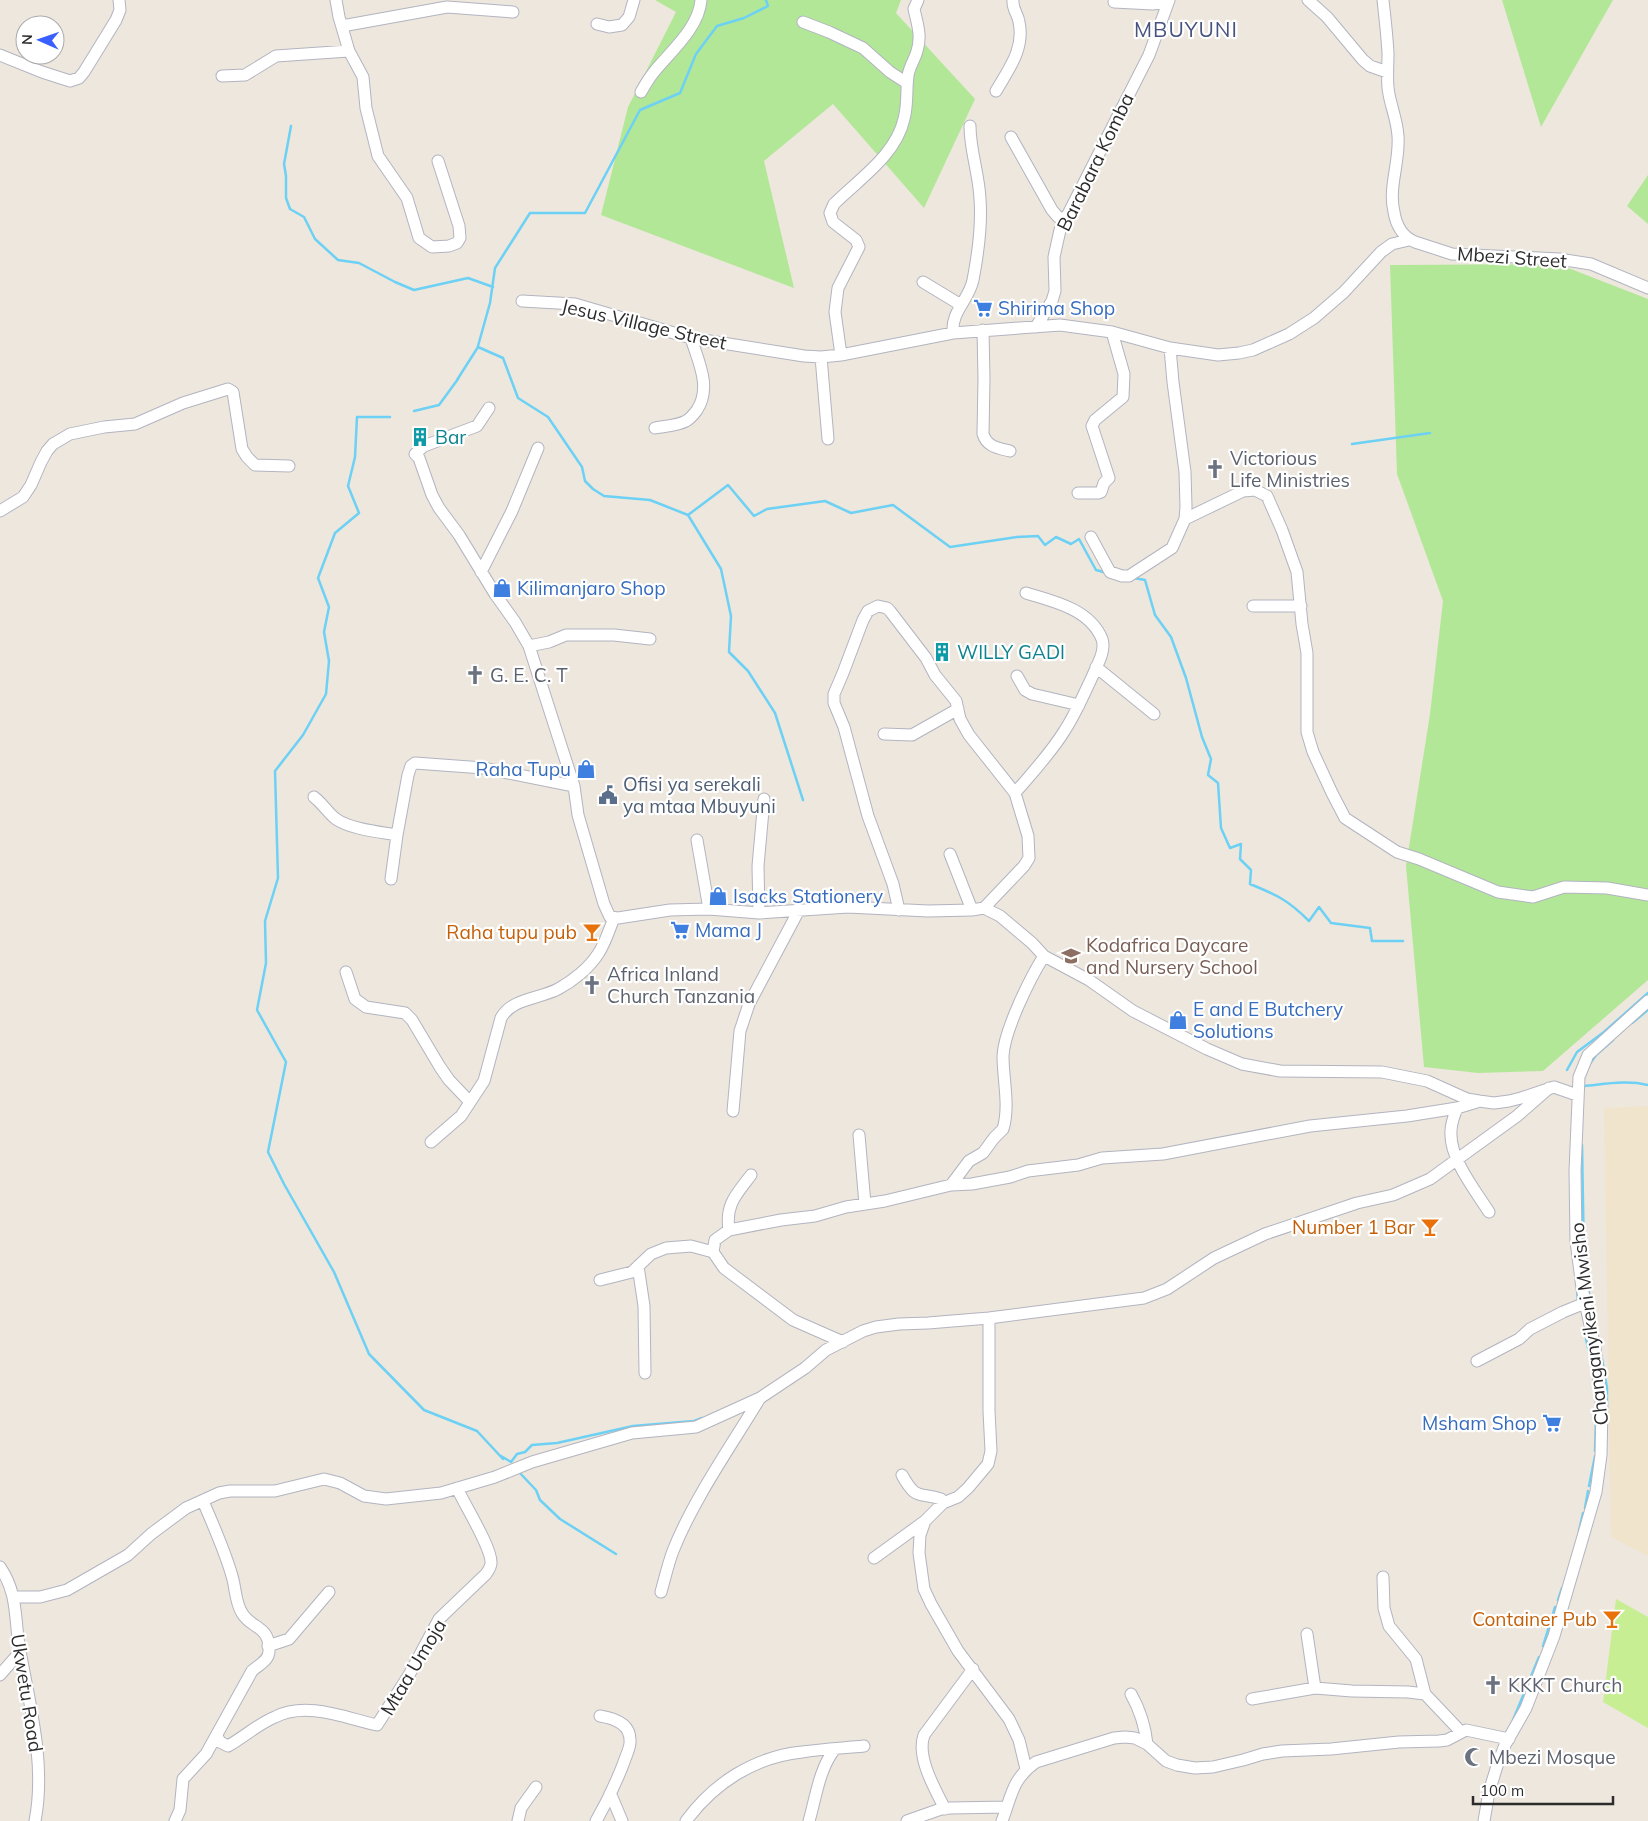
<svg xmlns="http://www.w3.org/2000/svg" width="1648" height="1821" font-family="Mulish,sans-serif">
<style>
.education{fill:#f0e4cc}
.green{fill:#b3e798}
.pitch{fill:#c8ee93}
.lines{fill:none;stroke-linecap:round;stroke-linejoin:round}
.stream{stroke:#6cd1f4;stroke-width:2.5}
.minor-casing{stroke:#b2b4c0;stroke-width:13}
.minor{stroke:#fff;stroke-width:11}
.labels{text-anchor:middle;stroke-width:4.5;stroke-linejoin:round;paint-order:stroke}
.street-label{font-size:19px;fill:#2c2c2c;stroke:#fff}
.shop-label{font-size:19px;fill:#366cbe;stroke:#fff;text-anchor:start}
.culture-label{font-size:19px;fill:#0d838f;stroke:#fff;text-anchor:start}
.worship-label{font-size:19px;fill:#5b616d;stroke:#fff;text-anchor:start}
.service-label{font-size:19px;fill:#4e5e75;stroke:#fff;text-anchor:start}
.food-label{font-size:19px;fill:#c56008;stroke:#fff;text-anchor:end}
.education-label{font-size:19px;fill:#785e54;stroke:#fff;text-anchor:start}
.quarter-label{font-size:21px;letter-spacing:1px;fill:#49537f;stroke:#fff}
</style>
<rect width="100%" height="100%" fill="#eee7dd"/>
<path class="education" d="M1648,1106v450l-37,-19 -7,-429z"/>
<path class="green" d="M655,0h246l-5,13 79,86 -51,109 -91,-104 -69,57 30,127 -193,-73 27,-108 48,-95z
M1502,0h111l-72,127z
M1648,175v49l-21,-18z
M1558,264l90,35v681l-105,91 -65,2 -54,-6 -18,-201 24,-152 13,-113 -46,-127 -7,-209z"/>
<path class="pitch" d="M1616,1599l32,18v111l-45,-26z"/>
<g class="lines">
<path class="stream" d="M291,126l-7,38 2,12v22l4,11 14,8 11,22 23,21 21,3 36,19 19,8 54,-12 25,9
M478,346l12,-43 5,-35 35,-55h55l55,-103 40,-17 16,-39 21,-28 27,-8 24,-12 -2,-6
M457,380l21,-33 25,11 15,40 30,19 34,50 3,14 8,8 11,7 46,4 38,15 40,-30 26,31 13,-7 58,-8 26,12 42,-8 57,42 67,-10 21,-1 7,9 11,-8 15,7 8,-5 17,31 11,3
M414,411l25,-6 19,-26
M390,417h-33l-2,40 -7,29 11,27 -24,20 -17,45 11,29 -5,25 5,29 -3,33 -23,41 -28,36 3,107 -13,43 1,42 -9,47 29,52 -18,90 16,32 50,88 35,82 55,56 53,21 26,28
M1352,444l78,-11
M688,515l33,54 10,47 -2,36 19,19 27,42 28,87
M1134,578l11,2 10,35 16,22 15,41 16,59 9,22 -3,16 10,8 3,45 9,20 11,-4 -1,15 11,11 -1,14c27,11 38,16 59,37l10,-14 12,16 39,5 2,13h31
M1632,1023l16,-13
M1589,1065l7,-10 17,-15
M1567,1070l10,-18 27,-20 44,-39
M1583,1088l1,-2c22,-2 43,-6 64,-1
M1582,1145l2,115
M1586,1275l4,24
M1577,1289l1,14
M1586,1339l5,22
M1602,1359l5,29v17
M1596,1401v14
M1595,1451l1,-31
M501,1456l10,6 6,-8 8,-2 7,-7 25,-2 76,-17 61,-5 8,-3
M518,1471l18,19 4,10 20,19 56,35
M1589,1486l6,-30
M1585,1508l3,-17
M1579,1531l4,-18
M1558,1600l4,-12
M1543,1646l12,-39
M1513,1720l26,-63"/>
<g class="minor-casing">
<path id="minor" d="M336,0l3,17 10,34 14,26 3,31 12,48 29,42 12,40 13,9 17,-1 8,-3 3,-5 -1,-12 -21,-65
M1308,0l19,17 36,43 7,6 17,6
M1383,0c2,18 4,35 5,53 0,12 -1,23 0,35 2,17 9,31 10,48 2,26 -10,51 -4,76 2,13 9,25 21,30l37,12 107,5 32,5 57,24
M1114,2l39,2 15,-2
M803,22l26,10 34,16 27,24 17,11
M597,24l12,3 13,-2 7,-8 5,-17
M342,26l105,-19 66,5
M0,55l42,17 28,9 9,-3 5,-6 32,-52 4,-10 -1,-10
M222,76l23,-1 31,-19 73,-5
M996,91c12,-21 29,-42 23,-69 -1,-8 -7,-13 -6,-22
M641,92c4,-7 8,-14 13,-20 16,-20 45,-44 47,-72
M1011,137l41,73 6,7 9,2
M923,282l38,23
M522,301l53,3 116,34 113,18 17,1 20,-2 112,-22 107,-8 52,7 58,16 48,7 21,-2 14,-3 36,-16 25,-16 30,-26 37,-40 11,-8 17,-4
M1036,327l16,-26 3,-10 -1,-34 6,-27 89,-175 20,-55
M983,330l1,49 -1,55c4,13 15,14 27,17
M953,333c-2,-22 16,-33 20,-53 5,-26 9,-55 7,-81 -1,-25 -10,-48 -10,-73
M841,355l-6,-43 3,-24 21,-41 -3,-7 -23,-18 -3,-9 4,-9c25,-25 62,-49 70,-85 4,-14 2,-29 4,-43 1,-9 7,-17 9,-25 5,-15 0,-28 -3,-42l4,-9
M821,357l7,82
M489,408l-12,18 -53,20 -9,8 4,4 13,37 7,13 20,27 36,59 20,28 14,24 45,140 4,29 26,89 6,13 8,1 52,-8 39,-1 50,4 89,-6 80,4 44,-1 12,-2 16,8 32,27 12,13 45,24 44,31 74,38 35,15 38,7 102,1 45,9 40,18 12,2 15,2 15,-2 12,-3 33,-11 23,8
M655,428c9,-2 22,-2 31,-7 4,-2 8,-7 11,-11 15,-23 1,-49 -6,-72
M1078,493h20l3,-1 3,-9 5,-5 -17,-52 3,-6 28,-23 1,-23 -12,-42
M0,511l23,-14 8,-12 10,-23 6,-11 6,-7 17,-10 34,-7 31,-3 48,-21 45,-14 5,3 9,57 5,8 8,8 34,1
M1185,519l58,-28 12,-1 12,6 15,34 15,42 5,52 5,29v79l6,20 19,41 13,25 52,34 22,7 79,33 35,5 31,-10 43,1 41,7
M1091,537l19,35 12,4h7l43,-28 13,-29 1,-12 -1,-35 -12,-90 -3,-34
M481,572l31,-61 26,-63
M1253,606h48
M529,646l20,-4 17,-7h48l36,4
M1096,667l58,47
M1017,676l8,14 7,4 47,11
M884,734l28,1 46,-26
M1015,793c17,-20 36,-40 50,-63 11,-17 19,-36 28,-55 4,-10 13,-24 9,-36 -12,-30 -49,-38 -76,-46
M314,797c9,7 14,16 22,22 14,10 44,13 61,16
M697,840l12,69
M950,854l22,56
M391,879l6,-44 11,-60 3,-9 4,-3 68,5 91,18
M899,910l-6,-26 -25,-68 -24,-89 -10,-24v-9l9,-21 20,-53 5,-9 10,-5 9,2 3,3 36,47 9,17 21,26 4,18 9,16 46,58 13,43 1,22 -5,8 -40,42
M759,913l-1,-47 6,-67
M346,972l9,27 11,8 39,6 7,7 28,47 9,13 21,22
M1457,1108c-3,8 -6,15 -6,23 -2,27 24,59 38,81
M733,1111l7,-80 9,-27 50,-94
M859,1135l6,69
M431,1142l30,-26 23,-35 17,-63c11,-20 38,-19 57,-29 15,-8 31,-21 40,-35 7,-10 11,-24 16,-36
M951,1185l18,-24 14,-8 11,-15 9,-9c7,-23 0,-49 0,-73 1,-25 27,-78 41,-100
M729,1230c-4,-26 8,-36 22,-55
M638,1266l6,40 1,67
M600,1280l32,-8 19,-18 15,-6 25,-2 22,6
M989,1318v93l2,40 -3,13 -20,24 -10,9 -15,6 -18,18 -5,14 -1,18 5,36 7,15 27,47 51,68 10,21 7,29
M843,1342l-50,-22 -69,-52 -11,-16 2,-12 14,-10 52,-10 34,-4 31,-9 39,-6 66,-16 21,-1 38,-7 18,-6 50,-6 24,-7 61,-4 147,-28 97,-10 50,-8 20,-6
M1477,1361l42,-22 11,-10 33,-17 22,-9
M902,1475c14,25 15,17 39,24l2,4
M874,1558l51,-37
M0,1567c19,28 14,53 20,84 10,55 26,114 15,170
M1383,1577l1,31 5,18 27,33 9,35 36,38
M661,1592c4,-14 7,-28 12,-41 20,-51 58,-105 87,-153
M14,1597h26l27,-7 61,-35 23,-21 35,-26 33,-15 11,-2h45l49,-12 16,4 24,13 22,3 55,-6 54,-16 37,-15 100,-29 64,-6 64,-29 45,-30 21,-18 37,-19 13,-4 23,-3 29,-1 61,-5 155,-20 23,-9 47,-31 51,-24 92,-31 36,-8 37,-16 87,-63 32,-28
M1307,1634l8,54
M268,1646l21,-7 40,-47
M0,1675l20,-23
M1131,1694c9,16 14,31 16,50
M1252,1699l63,-11 37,3 56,1 17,2
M217,1736l3,6 8,4c16,-9 30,-22 47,-29 32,-16 70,1 102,8l32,-50 30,-56 47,-45c2,-3 5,-7 5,-11 1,-15 -27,-59 -34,-75
M611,1795l11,26
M945,1809c-10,-20 -29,-52 -21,-74l49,-66
M175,1821l5,-11 3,-31 23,-25 46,-83c6,-6 17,-10 17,-20 1,-26 -18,-22 -27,-38 -7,-11 -6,-24 -10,-37 -7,-25 -19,-51 -29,-75
M518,1821l3,-13 15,-21
M596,1821c11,-19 20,-38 28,-59 2,-7 7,-15 6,-22 0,-17 -17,-22 -30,-24
M686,1821c28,-38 68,-64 116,-69 21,-3 42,-4 62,-6
M809,1821c7,-24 10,-51 25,-71
M907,1821l34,-12 9,-1 57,-1
M1002,1821c10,-26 10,-42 34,-59l78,-24 11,-1 10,1 12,6 19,17 11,4 18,3 18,-1 30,-7 20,-6 19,-3 49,-2 68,-7 40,-1 8,-1 19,-10 43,9
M1484,1821l5,-29 8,-26 8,-21 21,-37 28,-72 42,-144 5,-37 1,-47 -7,-60 -13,-60 -6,-47 -1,-70 4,-94 9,-22 60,-54"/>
</g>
<use href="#minor" class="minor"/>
</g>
<defs>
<g id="supermarket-bare" transform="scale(1.5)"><path d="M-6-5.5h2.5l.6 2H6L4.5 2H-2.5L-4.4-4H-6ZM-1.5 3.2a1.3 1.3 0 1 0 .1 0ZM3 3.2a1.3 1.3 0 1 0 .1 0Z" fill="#3f7fe0" stroke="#fff" stroke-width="2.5" paint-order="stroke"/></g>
<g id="building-bare" transform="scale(1.5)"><path d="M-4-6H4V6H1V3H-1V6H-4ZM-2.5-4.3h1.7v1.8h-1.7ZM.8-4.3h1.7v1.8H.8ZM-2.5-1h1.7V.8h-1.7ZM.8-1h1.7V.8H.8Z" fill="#0f9aa8" stroke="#fff" stroke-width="2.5" paint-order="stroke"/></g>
<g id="church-bare" transform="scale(1.5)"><path d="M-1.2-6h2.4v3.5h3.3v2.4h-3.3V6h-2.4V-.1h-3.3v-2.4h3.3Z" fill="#6b7280" stroke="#fff" stroke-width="2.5" paint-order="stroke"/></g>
<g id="shop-bare" transform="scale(1.5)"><path d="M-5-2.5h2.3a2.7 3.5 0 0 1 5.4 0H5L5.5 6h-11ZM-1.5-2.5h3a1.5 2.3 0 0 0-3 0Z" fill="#3f7fe0" stroke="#fff" stroke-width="2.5" paint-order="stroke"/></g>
<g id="civic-bare" transform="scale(1.5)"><path d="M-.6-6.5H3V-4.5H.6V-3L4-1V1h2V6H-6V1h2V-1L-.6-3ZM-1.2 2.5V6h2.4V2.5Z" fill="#5c6f8a" stroke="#fff" stroke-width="2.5" paint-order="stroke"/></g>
<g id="bar-bare" transform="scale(1.5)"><path d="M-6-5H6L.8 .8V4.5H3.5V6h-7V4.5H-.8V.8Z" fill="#e8710a" stroke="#fff" stroke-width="2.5" paint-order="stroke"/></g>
<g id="school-bare" transform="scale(1.5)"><path d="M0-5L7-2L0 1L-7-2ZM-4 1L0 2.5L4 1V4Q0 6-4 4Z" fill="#8d6e63" stroke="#fff" stroke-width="2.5" paint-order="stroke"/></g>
<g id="mosque-bare" transform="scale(1.5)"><path d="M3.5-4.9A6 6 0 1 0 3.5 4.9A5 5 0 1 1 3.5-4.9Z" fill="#6b7280" stroke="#fff" stroke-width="2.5" paint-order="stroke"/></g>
</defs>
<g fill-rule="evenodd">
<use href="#supermarket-bare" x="983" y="308"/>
<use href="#building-bare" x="420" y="437"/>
<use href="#church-bare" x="1215" y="469"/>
<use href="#shop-bare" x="502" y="588"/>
<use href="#building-bare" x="942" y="652"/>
<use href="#church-bare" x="475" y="675"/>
<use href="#shop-bare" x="586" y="769"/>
<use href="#civic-bare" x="608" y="795"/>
<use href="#shop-bare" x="718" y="896"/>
<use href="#supermarket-bare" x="680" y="930"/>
<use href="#bar-bare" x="592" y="932"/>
<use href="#school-bare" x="1071" y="956"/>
<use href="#church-bare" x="592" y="985"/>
<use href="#shop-bare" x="1178" y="1020"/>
<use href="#bar-bare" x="1430" y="1227"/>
<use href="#supermarket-bare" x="1552" y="1423"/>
<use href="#bar-bare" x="1612" y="1619"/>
<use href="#church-bare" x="1493" y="1685"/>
<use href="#mosque-bare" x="1474" y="1757"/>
</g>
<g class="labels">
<g class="street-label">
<text transform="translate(1095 162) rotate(-64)" y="7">Barabara Komba</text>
<text transform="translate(1512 257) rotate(4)" y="7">Mbezi Street</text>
<text transform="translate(644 324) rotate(13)" y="7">Jesus Village Street</text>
<text transform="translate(1589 1324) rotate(-97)" y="7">Changanyikeni Mwisho</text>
<text transform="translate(413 1667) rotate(-59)" y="7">Mtaa Umoja</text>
<text transform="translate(27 1693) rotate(81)" y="7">Ukwetu Road</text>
</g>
<g class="shop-label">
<text x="998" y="315">Shirima Shop</text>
<text x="517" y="595">Kilimanjaro Shop</text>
<text x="571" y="776" text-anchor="end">Raha Tupu</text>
<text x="733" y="903">Isacks Stationery</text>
<text x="695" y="937">Mama J</text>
<text x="1193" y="1016">E and E Butchery<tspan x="1193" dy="22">Solutions</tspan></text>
<text x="1537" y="1430" text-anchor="end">Msham Shop</text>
</g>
<g class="culture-label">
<text x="435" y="444">Bar</text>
<text x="957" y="659">WILLY GADI</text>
</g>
<g class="worship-label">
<text x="1230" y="465">Victorious<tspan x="1230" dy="22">Life Ministries</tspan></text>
<text x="490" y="682">G. E. C. T</text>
<text x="607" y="981">Africa Inland<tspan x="607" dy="22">Church Tanzania</tspan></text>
<text x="1508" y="1692">KKKT Church</text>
<text x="1489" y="1764">Mbezi Mosque</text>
</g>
<g class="service-label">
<text x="623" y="791">Ofisi ya serekali<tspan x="623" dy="22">ya mtaa Mbuyuni</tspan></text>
</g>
<g class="food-label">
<text x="577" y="939">Raha tupu pub</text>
<text x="1415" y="1234">Number 1 Bar</text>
<text x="1597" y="1626">Container Pub</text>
</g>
<g class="education-label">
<text x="1086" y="952">Kodafrica Daycare<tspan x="1086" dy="22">and Nursery School</tspan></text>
</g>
<g class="quarter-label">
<text x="1186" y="37">MBUYUNI</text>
</g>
</g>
<g transform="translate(40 40) rotate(272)"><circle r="24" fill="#ffffff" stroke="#ababab"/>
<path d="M0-4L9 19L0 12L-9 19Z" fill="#395fff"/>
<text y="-8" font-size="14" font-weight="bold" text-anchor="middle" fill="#2c2c2c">N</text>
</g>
<path d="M1473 1796v8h140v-8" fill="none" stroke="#2c2c2c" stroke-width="2.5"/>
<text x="1480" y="1796" font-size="15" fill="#2c2c2c" stroke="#ffffff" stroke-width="4" paint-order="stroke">100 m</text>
</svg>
